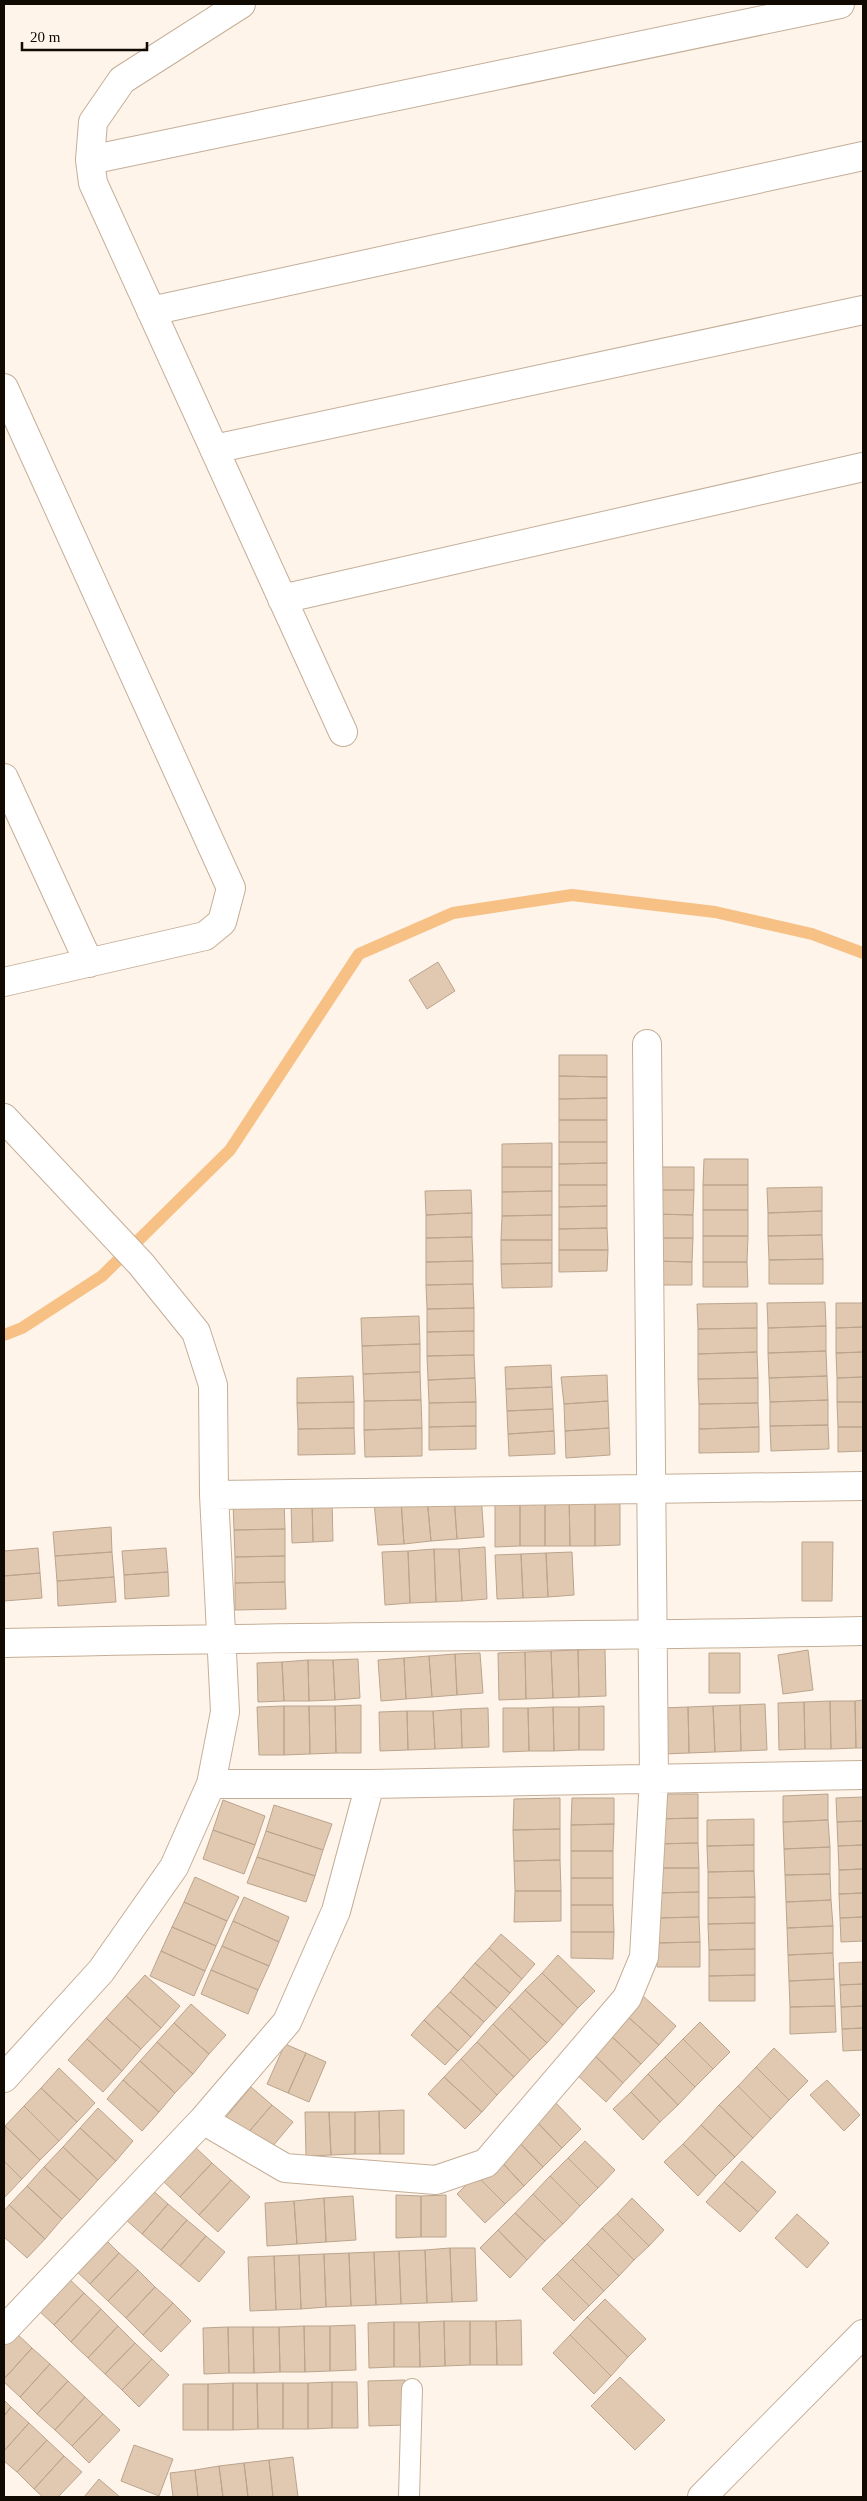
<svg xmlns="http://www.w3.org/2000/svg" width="867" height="2501" font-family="'Times New Roman',serif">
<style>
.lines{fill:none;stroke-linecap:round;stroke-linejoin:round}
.stream{stroke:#f7c085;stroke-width:12}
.building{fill:#e1c9b1;stroke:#bba48d}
.service-casing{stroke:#c5ae97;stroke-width:22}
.minor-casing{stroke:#c5ae97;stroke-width:30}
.service{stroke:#fff;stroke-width:20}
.minor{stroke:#fff;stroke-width:28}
</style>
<rect width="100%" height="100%" fill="#fef4ea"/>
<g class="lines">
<path class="stream" d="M4,1335l18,-7 80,-52 128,-126 129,-196 94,-41 119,-18 143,17 97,22 51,19"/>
</g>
<path class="building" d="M438,962l17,29 -28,18 -18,-29z
M559,1055h48v22l-48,-1z
M559,1076l48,1v21l-48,1z
M607,1098v22h-48v-21z
M559,1120h48v22h-48z
M559,1142h48v21l-48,1z
M552,1143v24h-50v-23z
M704,1159h44v26h-45z
M607,1163v22h-48v-21z
M502,1167h50v24l-50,1z
M656,1167h38v23h-38z
M559,1185h48v21l-48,1z
M703,1185h45v25h-45z
M822,1187v24l-54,2 -1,-25z
M471,1190l1,23 -46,2 -1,-24z
M656,1190h38l-1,25 -38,-1z
M552,1191v24l-50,1v-24z
M607,1206v22l-48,1v-22z
M703,1210h45v26h-45z
M822,1211v24l-54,1v-23z
M472,1213v24l-46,1v-23z
M655,1214l38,1v23h-38z
M552,1215v25h-51l1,-24z
M607,1228l1,22h-49v-21z
M822,1235l1,24 -54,1 -1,-24z
M703,1236h45l-1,26h-44z
M472,1237l1,24 -47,1v-24z
M655,1238h38l-1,24 -37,-1z
M501,1240h51v23l-51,1z
M559,1250h49l-1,21 -48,1z
M823,1259v25h-54v-24z
M473,1261v23l-47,1v-23z
M655,1261l37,1v23h-38z
M703,1262h44l1,25h-45z
M552,1263v24l-50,1 -1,-24z
M473,1284l1,24 -47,1 -1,-24z
M825,1302l1,24 -58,2 -1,-25z
M757,1303v25l-59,1 -1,-25z
M836,1303h27v24l-27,1z
M474,1308v23l-47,1v-23z
M419,1316l1,28 -58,2 -1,-28z
M826,1326v25l-58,2v-25z
M863,1327v25l-27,1v-25z
M757,1328v24l-59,2v-25z
M474,1331v24l-47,1v-24z
M420,1344v28l-57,2 -1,-28z
M826,1351l1,25 -58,2 -1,-25z
M757,1352l1,26 -60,1v-25z
M863,1352v25l-26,1 -1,-25z
M474,1355l1,23 -47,2 -1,-24z
M551,1365l1,22 -46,2 -1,-22z
M420,1372l1,28 -57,1 -1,-27z
M607,1375l1,26 -44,3 -3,-27z
M353,1376l1,26 -57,1v-25z
M827,1376l1,24 -58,2 -1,-24z
M863,1377v25h-26v-24z
M475,1378l1,24 -47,1 -1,-23z
M758,1378v25l-59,1 -1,-25z
M552,1387l1,22 -46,2 -1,-22z
M421,1400l1,28 -58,2v-29z
M828,1400v25l-58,1v-24z
M608,1401l1,27 -44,3 -1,-27z
M354,1402v26l-56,1 -1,-26z
M476,1402v24l-47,1v-24z
M837,1402h26v25h-25z
M758,1403l1,24 -60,2v-25z
M553,1409l1,22 -46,3 -1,-23z
M828,1425l1,24 -58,2 -1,-25z
M476,1426v23l-47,1v-23z
M759,1427v25l-60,1v-24z
M838,1427h25v24l-25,1z
M354,1428l1,26 -57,1v-26z
M422,1428v28l-57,1 -1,-27z
M609,1428l1,27 -44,3 -1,-27z
M554,1431l1,23 -46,2 -1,-22z
M481,1494l3,43 -27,2 -3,-43z
M569,1495l1,51h-25v-50z
M569,1495h26v51h-25z
M595,1495h25v50l-25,1z
M454,1496l3,43 -26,2 -4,-43z
M495,1496h25v50l-25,1z
M520,1496h25v50h-25z
M427,1498l4,43 -27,3 -3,-44z
M332,1500l1,41 -20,1 -1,-41z
M401,1500l3,44 -26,1 -4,-43z
M312,1501l1,41 -21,1 -1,-41z
M284,1502l1,27 -51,1 -1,-27z
M111,1527l1,25 -57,4 -2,-24z
M285,1529v27l-50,1 -1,-27z
M802,1542h31l-1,59h-30z
M485,1547l2,52 -25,2 -3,-52z
M38,1548l2,25 -36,3v-25z
M166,1548l2,24 -44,3 -2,-24z
M434,1549l2,53 -26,1 -2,-52z
M434,1549h25l3,52 -26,1z
M408,1551l2,52 -25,2 -3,-53z
M112,1552l2,25 -57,4 -2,-25z
M572,1552l2,43 -26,2 -2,-44z
M546,1553l2,44 -25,1 -2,-44z
M521,1554l2,44 -26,1 -2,-44z
M285,1556v26l-50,1v-26z
M168,1572l1,24 -44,3 -1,-24z
M40,1573l2,25 -38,3v-25z
M114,1577l2,25 -58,4 -1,-25z
M285,1582l1,27 -51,1v-27z
M605,1649l1,47 -27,1 -1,-47z
M578,1650l1,47 -26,1 -2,-47z
M808,1650l5,40 -30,4 -5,-39z
M551,1651l2,47 -27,1 -1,-47z
M525,1652l1,47 -27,1 -1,-47z
M480,1653l3,40 -26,2 -2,-41z
M709,1653h31v40h-31z
M455,1654l2,41 -25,2 -3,-41z
M429,1656l3,41 -26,2 -2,-41z
M404,1658l2,41 -25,2 -3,-41z
M358,1659l2,39 -25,2 -2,-40z
M308,1660h25l2,40 -26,1z
M308,1660l1,41h-25l-2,-39z
M282,1662l2,39 -26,1 -1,-39z
M863,1700v48h-7l-1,-47z
M830,1701l1,48h-26l-1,-47z
M830,1701h25l1,47 -25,1z
M804,1702l1,47 -26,1 -1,-47z
M765,1704l2,46 -26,1 -1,-46z
M361,1705v48h-25l-1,-47z
M740,1705l1,46 -26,1 -2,-46z
M284,1706v49h-25l-2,-48z
M284,1706h25l1,48 -26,1z
M309,1706h26l1,47 -26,1z
M604,1706v44h-25v-43z
M713,1706l2,46 -26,1 -1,-46z
M553,1707l1,44h-25l-1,-43z
M553,1707h26v43l-25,1z
M688,1707l1,46 -26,1 -1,-46z
M488,1708l1,39 -27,1 -1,-39z
M503,1708h25l1,43 -26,1z
M461,1709l1,39 -27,1 -2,-38z
M407,1711l1,39 -28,1 -1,-39z
M407,1711h26l2,38 -27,1z
M655,1794h43v24l-43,1z
M828,1794v26l-45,2v-26z
M863,1797v24l-26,1 -1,-24z
M560,1798v31l-47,1 1,-31z
M572,1798h42v26l-43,1z
M223,1800l42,16 -10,29 -42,-15z
M274,1805l58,19 -9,26 -57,-19z
M698,1818v25l-43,1v-25z
M754,1819v26l-47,1v-26z
M828,1820l2,27 -46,2 -1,-27z
M863,1821v24l-25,1 -1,-24z
M614,1824l-1,27h-42v-26z
M560,1829v31l-46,1 -1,-31z
M213,1830l42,15 -11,29 -41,-15z
M266,1831l57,19 -8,26 -58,-19z
M698,1843l1,25h-43l-1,-24z
M754,1845v26l-46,1 -1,-26z
M863,1845v24l-24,1 -1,-24z
M830,1847v27l-45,1 -1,-26z
M571,1851h42v27h-42z
M257,1857l58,19 -9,26 -59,-19z
M560,1860l1,31h-46l-1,-30z
M656,1868h43v24l-43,1z
M863,1869v24l-24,1v-24z
M754,1871l1,26 -47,1v-26z
M830,1874l1,26 -45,2 -1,-27z
M195,1877l44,20 -12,24 -43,-19z
M571,1878h42v27h-42z
M515,1891h46v30l-47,1z
M699,1892v25l-43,1v-25z
M863,1893v24l-23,1 -1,-24z
M244,1897l45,20 -10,25 -46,-21z
M755,1897v26l-47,1v-26z
M831,1900l2,26 -46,2 -1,-26z
M184,1902l43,19 -11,25 -44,-19z
M571,1905h42l1,27h-43z
M699,1917l1,25 -43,1 -1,-25z
M863,1917v24l-22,1 -1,-24z
M233,1921l46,21 -10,24 -47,-20z
M755,1923v26l-46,1 -1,-26z
M833,1926v27l-45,2 -1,-27z
M172,1927l44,19 -11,25 -44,-20z
M571,1932h43l-1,27 -42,-1z
M501,1934l34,30 -13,15 -33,-31z
M700,1942v25h-43v-24z
M222,1946l47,20 -11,24 -47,-20z
M489,1948l33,31 -12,14 -35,-30z
M755,1949v26l-46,1v-26z
M161,1951l44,20 -11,25 -44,-20z
M833,1953l1,26 -45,2 -1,-26z
M558,1955l37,36 -17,17 -36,-35z
M863,1962v22l-23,1 -1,-22z
M475,1963l35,30 -13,15 -34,-31z
M211,1970l47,20 -10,24 -47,-20z
M542,1973l36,35 -15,17 -38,-35z
M145,1975l35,31 -19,22 -35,-32z
M755,1975v26h-46v-25z
M463,1977l34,31 -13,14 -34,-30z
M834,1979l1,27 -45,1 -1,-26z
M863,1984v22l-22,1 -1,-22z
M525,1990l38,35 -16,18 -38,-36z
M450,1992l34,30 -13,15 -34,-31z
M126,1996l35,32 -20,21 -35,-31z
M643,1996l33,30 -17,19 -33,-30z
M191,2004l35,31 -17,19 -35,-31z
M437,2006l34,31 -13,14 -34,-31z
M835,2006l1,26 -46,2v-27z
M863,2006v22l-21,1 -1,-22z
M509,2007l38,36 -17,17 -37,-36z
M626,2015l33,30 -18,19 -33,-31z
M106,2018l35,31 -19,22 -35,-32z
M424,2020l34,31 -13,14 -34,-30z
M700,2022l30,30 -17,17 -30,-30z
M174,2023l35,31 -16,20 -36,-32z
M493,2024l37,36 -16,17 -37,-35z
M863,2028v22l-20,1 -1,-22z
M608,2033l33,31 -18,19 -32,-31z
M87,2039l35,32 -19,21 -35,-32z
M683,2039l30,30 -18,18 -30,-30z
M157,2042l36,32 -18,19 -35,-32z
M477,2042l37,35 -17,18 -36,-36z
M285,2044l21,9 -18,40 -21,-9z
M774,2048l34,33 -19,19 -33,-33z
M591,2052l32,31 -17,19 -33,-31z
M306,2053l20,9 -17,40 -21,-9z
M665,2057l30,30 -17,18 -30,-31z
M461,2059l36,36 -15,17 -38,-35z
M140,2061l35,32 -16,19 -36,-32z
M756,2067l33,33 -18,19 -33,-33z
M59,2068l36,35 -18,19 -36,-34z
M648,2074l30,31 -18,17 -29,-30z
M444,2077l38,35 -17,17 -37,-35z
M123,2080l36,32 -17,19 -35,-32z
M827,2080l33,35 -16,16 -34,-36z
M738,2086l33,33 -18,19 -34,-33z
M251,2087l21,18 -26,30 -20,-18z
M41,2088l36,34 -18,19 -35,-35z
M631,2092l29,30 -17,18 -30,-31z
M553,2100l28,29 -19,19 -28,-29z
M272,2105l21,17 -26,31 -21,-18z
M719,2105l34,33 -18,19 -34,-32z
M24,2106l35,35 -19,19 -35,-34z
M98,2108l35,33 -17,20 -36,-33z
M404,2110v44h-24l-1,-43z
M379,2111l1,43h-25v-42z
M305,2112h24l2,43 -25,1z
M329,2112h26v42l-24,1z
M534,2119l28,29 -19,19 -29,-30z
M701,2125l34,32 -19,19 -33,-32z
M5,2126l35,34 -18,19 -18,-18z
M80,2128l36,33 -18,19 -35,-33z
M514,2137l29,30 -19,19 -28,-30z
M585,2141l30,29 -17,18 -30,-30z
M683,2144l33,32 -18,20 -34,-34z
M194,2146l18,17 -32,34 -18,-17z
M63,2147l35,33 -18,20 -36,-33z
M496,2156l28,30 -19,18 -29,-29z
M568,2158l30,30 -18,18 -30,-30z
M4,2161l18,18 -18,19z
M742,2161l34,31 -18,20 -34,-30z
M212,2163l19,17 -32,35 -19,-18z
M44,2167l36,33 -18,19 -35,-33z
M476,2175l29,29 -20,19 -28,-29z
M550,2176l30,30 -17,18 -30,-30z
M231,2180l19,17 -32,35 -19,-17z
M724,2182l34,30 -18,20 -34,-30z
M27,2186l35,33 -17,20 -36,-34z
M150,2188l18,16 -26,30 -18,-16z
M533,2194l30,30 -18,17 -30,-28z
M396,2195l25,1v41l-25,1z
M446,2195v42h-25v-41z
M353,2196l3,44 -30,2 -2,-44z
M324,2198l2,44 -29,2 -3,-43z
M632,2198l32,32 -15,16 -32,-32z
M294,2201l3,43 -30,2 -2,-43z
M168,2204l19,16 -26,30 -19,-16z
M9,2205l36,34 -18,19 -23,-21v-26z
M515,2213l30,28 -18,19 -29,-30z
M617,2214l32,32 -15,14 -32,-32z
M797,2214l32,29 -22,25 -32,-30z
M187,2220l19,16 -26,30 -19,-16z
M602,2228l32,32 -15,16 -32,-32z
M498,2230l29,30 -17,18 -30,-30z
M101,2235l18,18 -29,31 -18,-17z
M206,2236l19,16 -26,30 -19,-16z
M587,2244l32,32 -15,15 -32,-32z
M450,2248l2,54 -25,1 -2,-53z
M450,2248h25l2,53 -25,1z
M425,2250l2,53 -26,1 -2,-53z
M399,2251l2,53 -25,1 -2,-53z
M374,2252l2,53 -25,1 -2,-53z
M119,2253l19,17 -30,31 -18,-17z
M349,2253l2,53 -25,1 -2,-53z
M324,2254l2,53 -25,2 -2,-54z
M299,2255l2,54 -25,1 -2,-54z
M274,2256l2,54 -26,1 -2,-54z
M572,2259l32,32 -15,15 -32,-32z
M138,2270l17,17 -29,31 -18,-17z
M557,2274l32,32 -15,15 -32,-32z
M67,2277l17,16 -30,32 -17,-16z
M155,2287l18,16 -30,32 -17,-17z
M84,2293l17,16 -30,33 -17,-17z
M605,2299l41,40 -18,18 -41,-40z
M173,2303l18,18 -30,31 -18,-17z
M101,2309l17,17 -30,32 -17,-16z
M587,2317l41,40 -17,19 -41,-41z
M521,2320l1,45h-25l-1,-44z
M444,2321l1,45 -25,1 -1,-45z
M444,2321h26v44l-25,1z
M470,2321h26l1,44h-27z
M394,2322v45l-25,1 -1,-45z
M394,2322h25l1,45h-26z
M355,2325l1,45 -26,1v-45z
M118,2326l17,17 -30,31 -17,-16z
M304,2326l1,46h-25l-1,-45z
M304,2326h26v45l-25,1z
M228,2327l1,46 -25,1 -1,-46z
M228,2327h25l1,46h-25z
M253,2327h26l1,45 -26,1z
M15,2332l17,16 -28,31v-35z
M570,2335l41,41 -17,18 -41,-41z
M135,2343l17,16 -30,31 -17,-16z
M32,2348l18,16 -30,33 -16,-15v-3z
M152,2359l17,16 -30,32 -17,-17z
M50,2364l18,17 -31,33 -17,-17z
M620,2377l45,43 -30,30 -44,-44z
M405,2380l1,45 -37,1 -1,-45z
M68,2381l17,16 -30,33 -18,-16z
M332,2382v46l-24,1v-46z
M332,2382h25l1,46h-26z
M233,2383h24l1,46 -25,1z
M233,2383v47h-25v-46z
M257,2383h26v46h-25z
M283,2383h25v46h-25z
M183,2384h25v46h-25z
M85,2397l18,17 -31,32 -17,-16z
M4,2400l7,7 -7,9z
M11,2407l18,16 -25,28v-35z
M103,2414l17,16 -31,33 -17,-17z
M29,2423l18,17 -30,32 -13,-11v-10z
M47,2440l17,16 -30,33 -17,-17z
M134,2445l39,14 -14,37 -38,-15z
M64,2456l18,16 -24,25h-15l-9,-8z
M293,2457l5,40h-25l-4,-37z
M269,2460l4,37h-25l-4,-34z
M244,2463l4,34h-25l-4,-31z
M219,2466l4,31h-25l-3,-27z
M195,2470l3,27h-25l-3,-24z
M99,2479l21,18h-36z"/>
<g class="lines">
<g class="service-casing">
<path id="service" d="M409,2497l3,-108"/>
</g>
<g class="minor-casing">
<path id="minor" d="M241,4l-119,76 -29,42 -3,38 3,23 250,549
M90,160l750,-156
M151,311l712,-155
M4,388l227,500 -9,34 -17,14 -201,46
M214,449l649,-139
M282,599l581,-132
M4,778l85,185
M4,1118l137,146 55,68 17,53 1,110 11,217 -14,72 -37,83 -73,104 -97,107
M214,1495l649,-9
M4,1643c286,-7 573,-6 859,-12
M211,1784h159l493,-9
M203,2120l82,48 151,12 50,-17 141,-165 17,-41 10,-179 -7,-734
M4,2330l199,-210 84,-98 49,-111 34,-127
M702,2497l161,-163"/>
</g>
<use href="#service" class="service"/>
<use href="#minor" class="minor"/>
</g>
<rect width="867" height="2501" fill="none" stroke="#110a03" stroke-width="10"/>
<path d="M22 42v8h125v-8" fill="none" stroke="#110a03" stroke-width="2.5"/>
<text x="30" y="42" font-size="15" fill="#110a03" stroke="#fef4ea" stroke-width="4" paint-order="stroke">20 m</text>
</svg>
